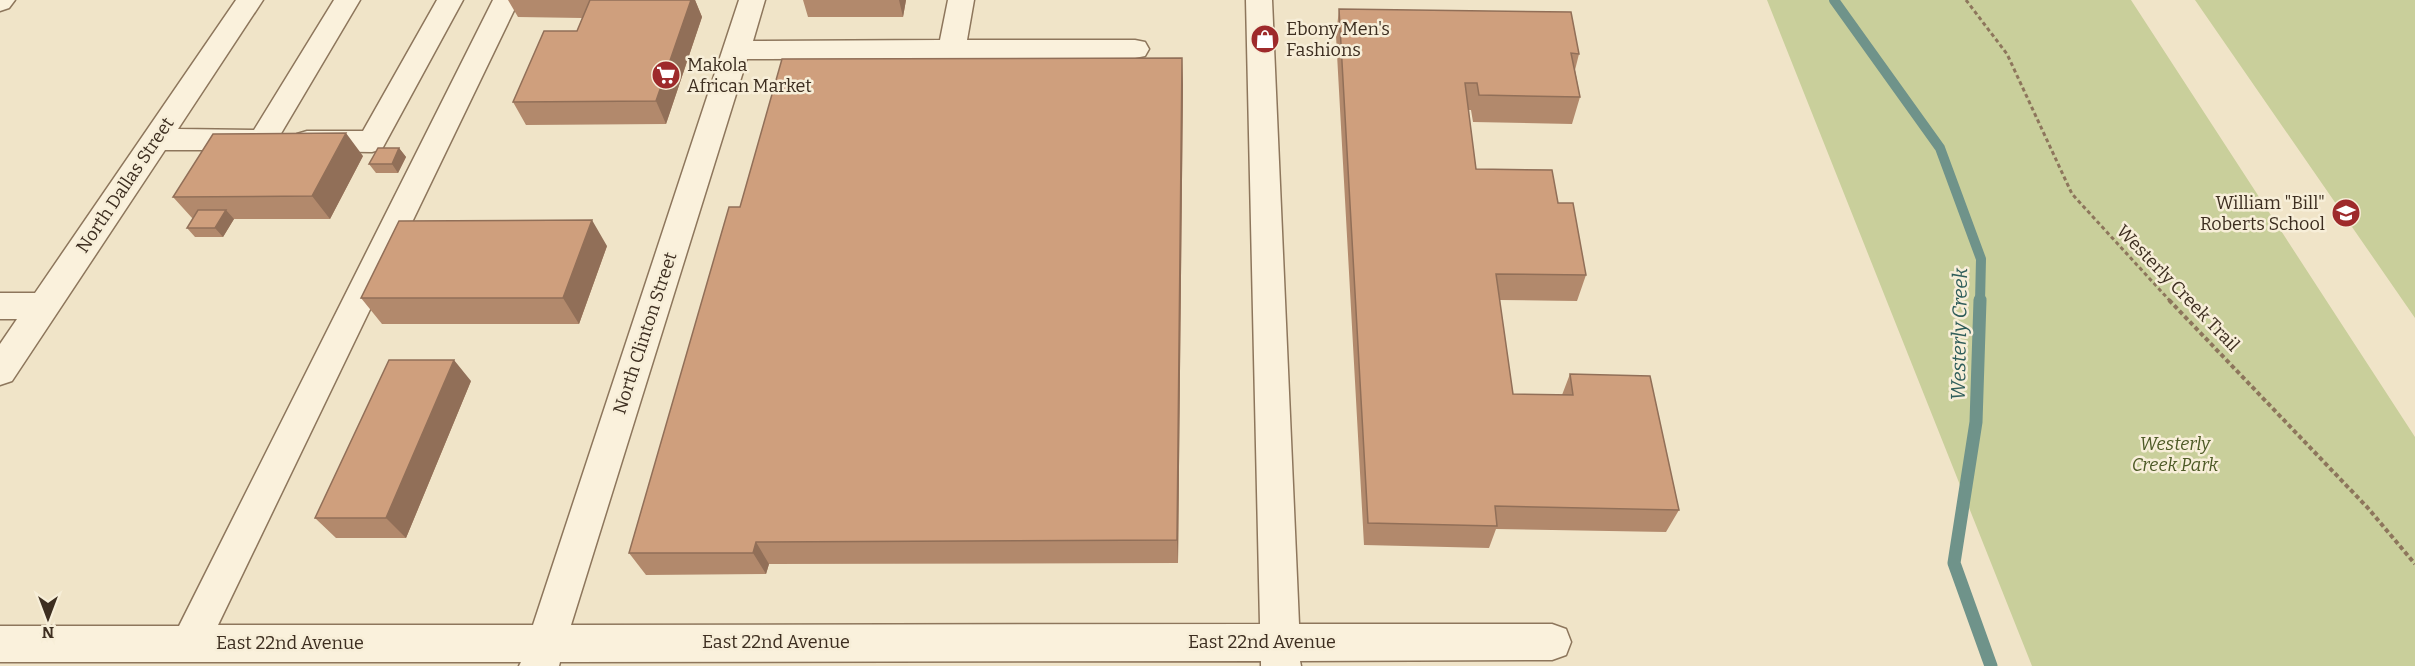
<svg xmlns="http://www.w3.org/2000/svg" width="2415" height="666" font-family="Bitter,serif">
<style>
.green{fill:#c9cf9b}
.lines{fill:none;stroke-linecap:round;stroke-linejoin:round}
.stream-far1{stroke:#6f938a;stroke-width:10}
.stream{stroke:#6f938a;stroke-width:13}
.minor-casing{stroke:#8d765c;stroke-width:3}
.path-far1{stroke:#8d765c;stroke-width:3;stroke-dasharray:4 3;stroke-linecap:butt}
.path{stroke:#8d765c;stroke-width:4;stroke-dasharray:4.5 3;stroke-linecap:butt}
.minor{fill:#faf1dc;fill-rule:evenodd}
.wall{fill:#b2896c}
.shaded-wall{fill:#916f58}
.building{fill:#cf9f7d;stroke:#916f58;stroke-width:1.5}
.labels{text-anchor:middle;stroke-width:5;stroke-linejoin:round;paint-order:stroke}
.poi-label{font-size:18px;fill:#3d2e20;stroke:#f7eed8;text-anchor:start}
.street-label{font-size:18px;fill:#3d2e20;stroke:#f7eed8}
.park-label{font-size:18px;font-style:italic;fill:#4d5a26;stroke:#f7eed8}
.water-label{font-size:20px;font-style:italic;fill:#2f5d5a;stroke:#f7eed8}
</style>
<rect width="100%" height="100%" fill="#f0e4c8"/>
<path class="green" d="M1767,0h364l284,437v229h-383z
M2195,0h220v318z"/>
<g class="lines">
<path class="stream-far1" d="M1834,0l106,148 41,111 -1,43"/>
<path class="stream" d="M1980,300l-4,122 -22,141 37,103"/>
<g class="minor-casing">
<path id="minor" d="M0,0h15l-6,8 -9,3z
M236,0h27l-85,129 76,1 80,-130h26l-87,147 -10,3h-98l-153,231 -12,4v-41l17,-25h-17v-26h35z
M437,0h26l-81,149 -10,3 -65,-1 -10,-3 -5,-7 5,-7 10,-3h56z
M493,0h26l-301,625h315l206,-625h26l-12,41 187,-1 8,-40h26l-7,40h168l10,2 4,7 -4,7 -10,2 -388,1 -176,566 689,-1 -14,-624h26l27,624h253l14,5 5,13 -5,13 -14,5 -252,1 1,5h-40v-5l-701,1 -1,4h-40l2,-4h-521v-36h179z"/>
</g>
<path class="path-far1" d="M1966,0l41,54 65,140 99,108"/>
<path class="path" d="M2169,300l198,207 48,57"/>
<use href="#minor" class="minor"/>
</g>
<path class="wall" d="M508,0h187l7,17 -36,107 -140,1 -13,-23 64,-71 5,-13 -64,-1z
M803,0h103l-3,17h-95z
M1339,9l240,45 -4,16 5,27 -8,27 -99,-2 -2,-12h-3l8,59 82,34 28,72 -9,26 -78,-1 14,94 49,1 8,-21 109,136 -13,22 -170,-3 -7,19 -125,-3 -28,-509z
M1182,58l1,27 -5,478 -409,1 -3,10 -120,1 -17,-22 111,-346z
M399,148l7,9 -8,16h-22l-7,-9z
M363,156l-33,63h-96l-11,18h-28l-8,-9 6,-9 -20,-22z
M607,246l-28,78h-197l-21,-26z
M471,381l-65,157h-70l-21,-20z"/>
<path class="shaded-wall" d="M691,0h4l7,17 -36,107 -10,-23z
M899,0h7l-3,17z
M1182,58l1,27 -5,478 -1,-23z
M346,133l17,23 -33,63 -18,-23z
M399,148l7,9 -8,16 -6,-9z
M226,210l8,9 -11,18 -8,-9z
M592,220l15,26 -28,78 -16,-26z
M454,360l17,21 -65,157 -20,-20z
M756,542l13,22 -3,10 -13,-21z"/>
<path class="building" d="M590,0h101l-35,101 -143,1 31,-71h33z
M1339,9l232,3 8,42 -8,-1 9,44 -101,-2 -2,-12h-12l11,86 76,1 6,33h15l13,72 -90,-1 17,120 60,1 -3,-21 80,2 29,134 -184,-4 2,20 -129,-3z
M1182,58l-5,482 -421,2 -3,11h-124l100,-346h11l42,-148z
M346,133l-34,63 -139,1 40,-63z
M378,148h21l-7,16h-23z
M198,210h28l-11,18h-28z
M592,220l-29,78h-202l38,-77z
M389,360h65l-68,158h-71z"/>
<defs>
<g id="shop-disc" transform="scale(1.5)"><circle r="9.5" fill="#9e2a2b" stroke="#f7eed8"/><path d="M-5-2.5h2.3a2.7 3.5 0 0 1 5.4 0H5L5.5 6h-11ZM-1.5-2.5h3a1.5 2.3 0 0 0-3 0Z" fill="#fff"/></g>
<g id="supermarket-disc" transform="scale(1.5)"><circle r="9.5" fill="#9e2a2b" stroke="#f7eed8"/><path d="M-6-5.5h2.5l.6 2H6L4.5 2H-2.5L-4.4-4H-6ZM-1.5 3.2a1.3 1.3 0 1 0 .1 0ZM3 3.2a1.3 1.3 0 1 0 .1 0Z" fill="#fff"/></g>
<g id="school-disc" transform="scale(1.5)"><circle r="9.5" fill="#9e2a2b" stroke="#f7eed8"/><path d="M0-5L7-2L0 1L-7-2ZM-4 1L0 2.5L4 1V4Q0 6-4 4Z" fill="#fff"/></g>
</defs>
<g fill-rule="evenodd">
<use href="#shop-disc" x="1265" y="39"/>
<use href="#supermarket-disc" x="666" y="75"/>
<use href="#school-disc" x="2346" y="213"/>
</g>
<g class="labels">
<g class="poi-label">
<text x="1286" y="35">Ebony Men's<tspan x="1286" dy="21">Fashions</tspan></text>
<text x="687" y="71">Makola<tspan x="687" dy="21">African Market</tspan></text>
<text x="2325" y="209" text-anchor="end">William "Bill"<tspan x="2325" dy="21">Roberts School</tspan></text>
</g>
<g class="street-label">
<text transform="translate(125 185) rotate(-56)" y="6">North Dallas Street</text>
<text transform="translate(2178 288) rotate(46)" y="6">Westerly Creek Trail</text>
<text transform="translate(645 333) rotate(-72)" y="6">North Clinton Street</text>
<text x="776" y="648">East 22nd Avenue</text>
<text x="1262" y="648">East 22nd Avenue</text>
<text x="290" y="649">East 22nd Avenue</text>
</g>
<g class="park-label">
<text x="2175" y="450">Westerly<tspan x="2175" dy="21">Creek Park</tspan></text>
</g>
<g class="water-label">
<text transform="translate(1959 334) rotate(-89)" y="7">Westerly Creek</text>
</g>
</g>
<g transform="translate(48 618) rotate(180)" stroke="#f7eed8" stroke-width="4.5" paint-order="stroke">
<path d="M0-4.5L10 22L0 15L-10 22Z" fill="#3d2e20"/>
<text y="-9" font-size="16" font-weight="bold" text-anchor="middle" fill="#3d2e20">N</text>
</g>
</svg>
